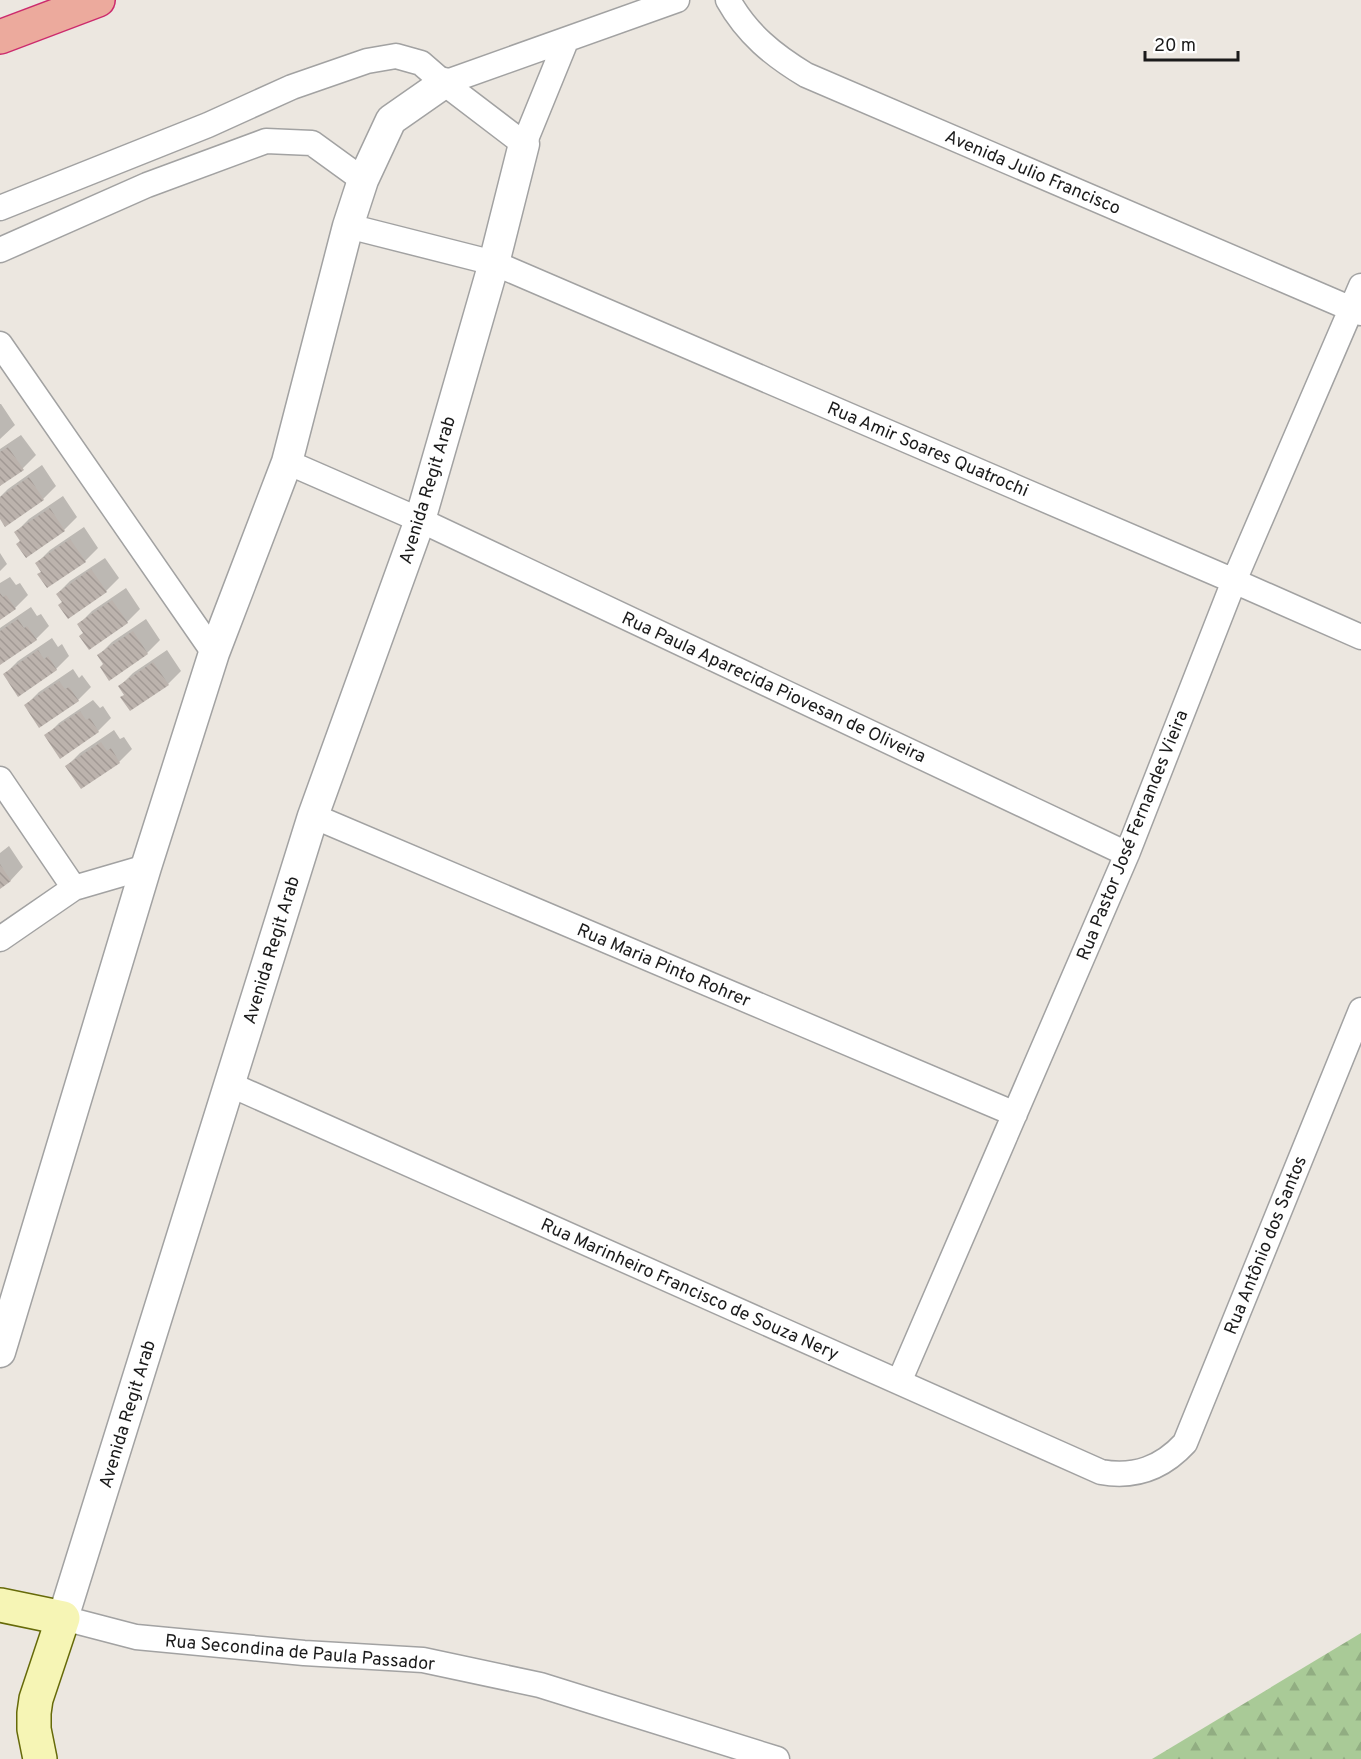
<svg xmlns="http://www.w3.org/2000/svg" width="1361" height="1759" font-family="Overpass,sans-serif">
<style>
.forest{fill:url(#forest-firs)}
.shadow{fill:#0003}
.building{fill:url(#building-back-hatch)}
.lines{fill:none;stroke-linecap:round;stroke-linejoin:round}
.minor-casing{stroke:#a2a2a2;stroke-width:27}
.tertiary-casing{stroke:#a2a2a2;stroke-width:33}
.secondary-casing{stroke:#666a09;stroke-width:36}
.trunk-casing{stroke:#cc2b6d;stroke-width:36}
.minor{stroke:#fff;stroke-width:24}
.tertiary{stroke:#fff;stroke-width:30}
.secondary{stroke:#f6f5b5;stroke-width:33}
.trunk{stroke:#ecaa9d;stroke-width:33}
.labels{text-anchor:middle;stroke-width:5;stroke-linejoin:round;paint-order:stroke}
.street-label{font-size:18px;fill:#1b1b1b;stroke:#fff}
</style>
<defs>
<pattern id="forest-firs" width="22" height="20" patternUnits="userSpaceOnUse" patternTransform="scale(1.5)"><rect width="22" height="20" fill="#a9ca97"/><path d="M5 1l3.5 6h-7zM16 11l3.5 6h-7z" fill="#91ad82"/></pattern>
<pattern id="building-back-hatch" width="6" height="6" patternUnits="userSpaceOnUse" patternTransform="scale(1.5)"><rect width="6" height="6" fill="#bcb3ad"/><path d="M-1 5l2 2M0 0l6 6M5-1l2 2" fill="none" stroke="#a19994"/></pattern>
</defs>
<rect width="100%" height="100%" fill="#ece7e0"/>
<path class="forest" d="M1361,1633v126h-209z"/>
<path class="shadow" d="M1,404l14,21 -15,14v-35z
M21,435l15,20 -13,13 -23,16v-35z
M42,465l14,21 -13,13 -43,18v-20l8,-8z
M63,496l14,21 -13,13 -42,11 -6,-9 13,-13z
M84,527l14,21 -13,13 -38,25 -4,-15 -6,-8 13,-13z
M0,553l7,11 -7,7z
M105,558l14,20 -13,13 -49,3 13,-13z
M10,577l6,8 4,-2 8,12 -13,13 -15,10v-35z
M126,588l14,21 -13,13 -43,11 -5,-9 13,-13z
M31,607l6,9 4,-2 8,12 -13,13 -36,24v-35z
M146,619l14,21 -13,13 -37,26 -5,-15 -6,-9 13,-13z
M52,638l6,9 4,-3 7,12 -13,13 -51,5 13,-13z
M167,650l14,21 -13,13 -38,25 -4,-15 -6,-8 13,-13z
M73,669l6,9 3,-3 9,12 -13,13 -52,5 13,-13z
M93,700l7,8 3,-2 8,12 -13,13 -38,25 -14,-20 13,-13z
M114,730l6,9 4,-2 8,12 -13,13 -52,4 13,-13z
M9,846l14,21 -12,13 -11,7v-34z"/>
<path class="building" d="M8,447l16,23 -24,16v-34z
M29,477l15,23 -39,27 -5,-8v-22z
M50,508l15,23 -39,27 -10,-14 4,-3 -6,-9z
M70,539l16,23 -39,26 -10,-14 4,-2 -6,-9z
M91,569l16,23 -39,27 -10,-14 4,-3 -6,-8z
M0,593l3,4 3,-2 10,14 -16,11z
M112,600l16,23 -39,27 -10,-14 4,-3 -6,-9z
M18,619l6,9 3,-2 10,14 -37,25v-34z
M133,631l15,23 -39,27 -9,-14 3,-3 -6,-9z
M38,650l6,9 4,-3 9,14 -39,27 -15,-23z
M153,662l16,23 -39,26 -10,-14 4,-2 -6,-9z
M59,681l6,8 4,-2 10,14 -40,27 -15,-23z
M80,711l6,9 4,-2 9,14 -39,27 -16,-24z
M101,742l6,9 4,-3 9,15 -39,26 -16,-23z
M0,864l11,17 -11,8z"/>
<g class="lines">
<g class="minor-casing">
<path id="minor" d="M728,0c19,34 45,55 78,75l555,238
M444,83l233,-83
M0,208l208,-83 84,-38 75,-26 29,-5 25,7 23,20 80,61 42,-103
M348,226l146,37 740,318 127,56
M0,250l147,-65 119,-44 46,2 51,37
M0,344l214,309
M287,462l133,58 707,334
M0,779l74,109
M313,816l702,298
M0,939l74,-51 72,-21
M229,1084l872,388c34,6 61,-4 84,-29l176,-433
M899,1382l228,-528 107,-273 127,-295
M63,1618l73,19 168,16 119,7 117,25 237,74"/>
</g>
<g class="tertiary-casing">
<path id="tertiary" d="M0,1352l146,-485 68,-214 73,-191 61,-236 15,-46 28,-60 53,-37
M63,1618l250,-802 107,-296 74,-257 30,-119"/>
</g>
<g class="secondary-casing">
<path id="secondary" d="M0,1605l63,13 -27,81 -2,14v16l6,30"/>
</g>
<g class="trunk-casing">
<path id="trunk" d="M0,37l98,-37"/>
</g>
<use href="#minor" class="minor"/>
<use href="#tertiary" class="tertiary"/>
<use href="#secondary" class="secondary"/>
<use href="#trunk" class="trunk"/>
</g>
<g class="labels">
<g class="street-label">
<text transform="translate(1033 172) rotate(23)" y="6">Avenida Julio Francisco</text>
<text transform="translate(928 449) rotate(23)" y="6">Rua Amir Soares Quatrochi</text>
<text transform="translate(427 490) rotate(-73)" y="6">Avenida Regit Arab</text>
<text transform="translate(774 687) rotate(25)" y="6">Rua Paula Aparecida Piovesan de Oliveira</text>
<text transform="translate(1132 835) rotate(-68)" y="6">Rua Pastor José Fernandes Vieira</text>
<text transform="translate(271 950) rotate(-73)" y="6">Avenida Regit Arab</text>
<text transform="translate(664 965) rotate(23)" y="6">Rua Maria Pinto Rohrer</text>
<text transform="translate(1265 1245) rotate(-68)" y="6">Rua Antônio dos Santos</text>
<text transform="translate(690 1289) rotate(24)" y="6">Rua Marinheiro Francisco de Souza Nery</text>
<text transform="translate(127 1414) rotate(-73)" y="6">Avenida Regit Arab</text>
<text transform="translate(300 1652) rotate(5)" y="6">Rua Secondina de Paula Passador</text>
</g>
</g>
<path d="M1145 51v9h93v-9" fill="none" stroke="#1b1b1b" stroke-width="3"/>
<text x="1154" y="51" font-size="18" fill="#1b1b1b" stroke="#ffffff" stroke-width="4.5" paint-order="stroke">20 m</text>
</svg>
